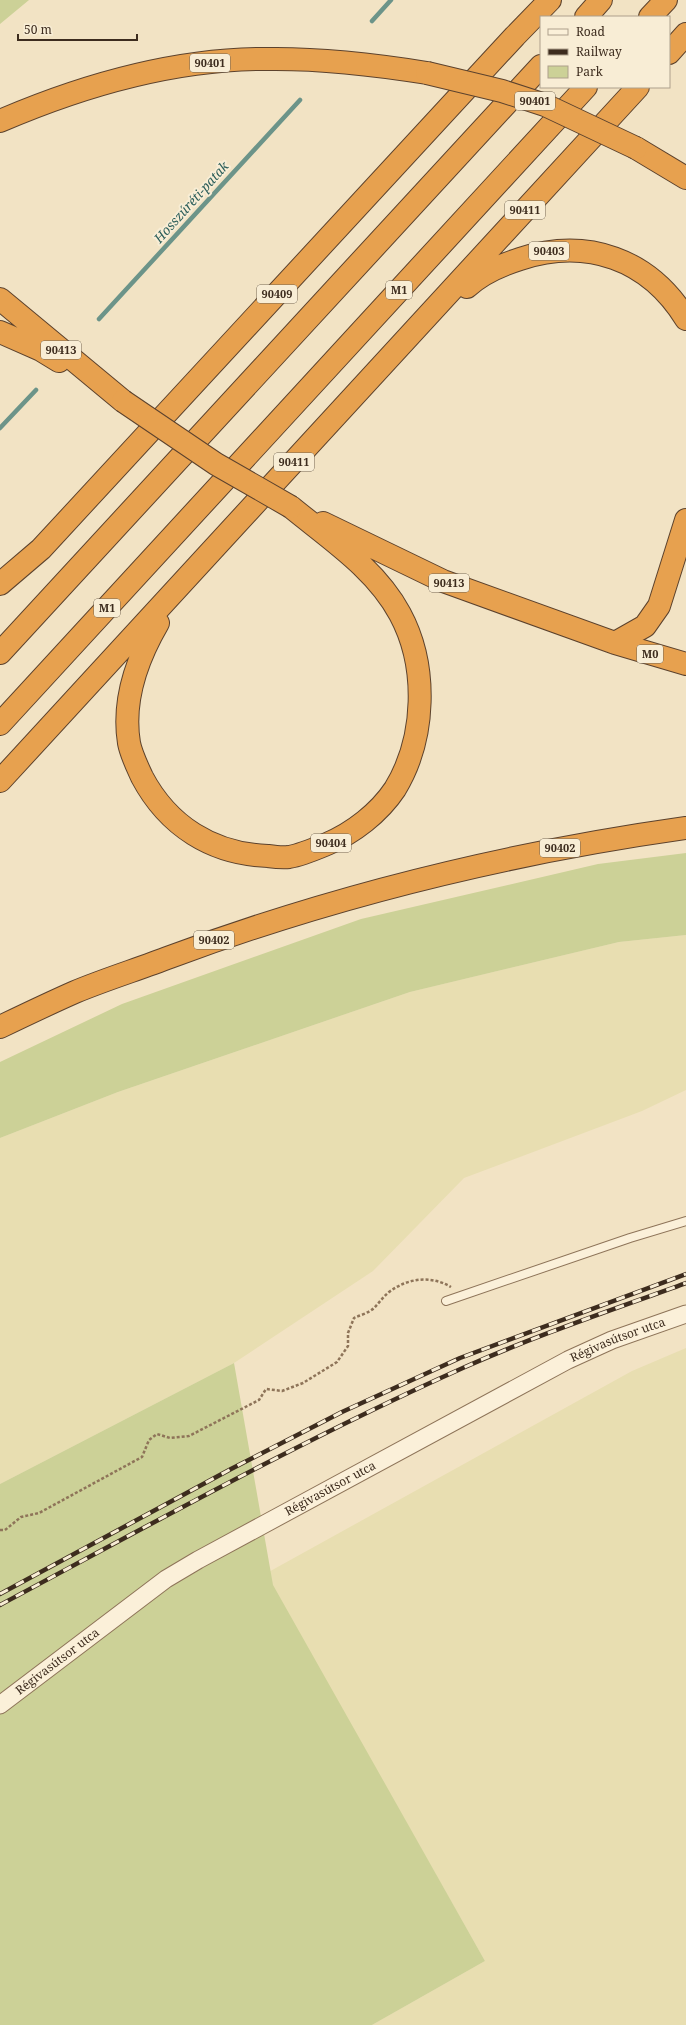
<svg xmlns="http://www.w3.org/2000/svg" width="686" height="2025" font-family="'Noto Serif',serif">
<style>
.farmland{fill:#e8deb1}
.green{fill:#ccd197}
.lines{fill:none;stroke-linecap:round;stroke-linejoin:round}
.stream{stroke:#6c9489;stroke-width:4.5}
.lane-casing{stroke:#8e7459;stroke-width:10}
.street-casing{stroke:#8e7459;stroke-width:19}
.highway-casing{stroke:#5c422d;stroke-width:24}
.path{stroke:#8e7459;stroke-width:2.5;stroke-dasharray:3 2;stroke-linecap:butt}
.lane{stroke:#fbf0d9;stroke-width:8}
.street{stroke:#fbf0d9;stroke-width:17}
.highway{stroke:#e7a14f;stroke-width:22}
.rail-casing{stroke:#3d2c1e;stroke-width:4.5}
.rail{stroke:#f8edd5;stroke-width:3;stroke-dasharray:9;stroke-linecap:butt}
.highway-bridge-casing{stroke:#5c422d;stroke-width:24;stroke-linecap:butt}
.highway-bridge{stroke:#e7a14f;stroke-width:22}
.labels{text-anchor:middle;stroke-width:4;stroke-linejoin:round;paint-order:stroke}
.shield{fill:#f8edd5;stroke:#756655;stroke-width:1}
.shield-label{font-size:11px;font-weight:bold;fill:#3d2c1e}
.street-label{font-size:12px;fill:#3d2c1e;stroke:#f8edd5}
.water-label{font-size:13px;font-style:italic;fill:#2c5e5a;stroke:#f8edd5}
</style>
<rect width="100%" height="100%" fill="#f2e3c4"/>
<path class="farmland" d="M686,935v155l-44,21 -178,67 -91,93 -139,92 -234,121v-346l118,-46 292,-100 209,-50z
M686,1348v677h-314l113,-64 -220,-387 367,-203z"/>
<path class="green" d="M0,0h29l-29,24z
M686,853v82l-67,7 -209,50 -292,100 -118,46v-76l122,-58 239,-85 237,-55z
M234,1363l39,222 212,376 -113,64h-372v-541z"/>
<g class="lines">
<path class="stream" d="M372,21l19,-21
M99,319l201,-219
M0,428l36,-38"/>
<g class="lane-casing">
<path id="lane" d="M446,1301l184,-63 56,-17"/>
</g>
<g class="street-casing">
<g id="street">
<path id="s1" d="M0,1705l166,-126 32,-19 370,-200 44,-20 74,-26"/>
</g>
</g>
<g class="highway-casing">
<path id="highway" d="M586,17l15,-17
M650,17l16,-17
M669,53l17,-19
M0,121c86,-37 182,-64 276,-62 51,0 101,6 151,14
M636,148l50,30
M467,287c15,-14 34,-22 53,-28 67,-22 129,0 166,60
M0,299l123,102
M0,332l41,18 18,11
M323,523l120,58 172,62 71,21
M0,584l41,-35 474,-513 35,-36
M158,623c-21,36 -36,77 -29,120 2,11 8,23 13,34 26,49 70,77 126,79 7,1 14,2 21,1 12,-2 26,-8 38,-13 26,-11 52,-31 68,-55 31,-51 33,-123 5,-175 -24,-45 -70,-75 -109,-107
M615,643l30,-17 14,-20 27,-86
M0,653l541,-587
M0,724l586,-637
M0,781l638,-694
M0,1027c25,-12 50,-24 75,-35 31,-13 64,-23 95,-35 167,-62 339,-104 516,-129"/>
</g>
<path class="path" d="M0,1530h5l16,-13 18,-4 103,-56 7,-17 8,-6 13,4 19,-2 70,-36 7,-11 16,2 21,-8 34,-21 11,-16v-13l6,-15c6,-3 15,-5 20,-10 5,-5 9,-11 15,-16 19,-14 41,-17 62,-5"/>
<use href="#lane" class="lane"/>
<use href="#street" class="street"/>
<use href="#highway" class="highway"/>
<g class="rail-casing">
<path id="rail" d="M0,1594l231,-125 111,-57 118,-54 226,-84
M0,1605c153,-82 306,-167 465,-238 72,-32 147,-57 221,-84"/>
</g>
<use href="#rail" class="rail"/>
<g class="highway-bridge-casing">
<path id="highway-bridge" d="M427,73l75,18 43,14 91,43
M123,401l93,63 75,43"/>
</g>
<use href="#highway-bridge" class="highway-bridge"/>
</g>
<g class="labels">
<g class="shield">
<rect x="190" y="54" width="40" height="18" rx="3"/>
<rect x="515" y="92" width="40" height="18" rx="3"/>
<rect x="505" y="201" width="40" height="18" rx="3"/>
<rect x="529" y="242" width="40" height="18" rx="3"/>
<rect x="386" y="281" width="26" height="18" rx="3"/>
<rect x="257" y="285" width="40" height="18" rx="3"/>
<rect x="41" y="341" width="40" height="18" rx="3"/>
<rect x="274" y="453" width="40" height="18" rx="3"/>
<rect x="429" y="574" width="40" height="18" rx="3"/>
<rect x="94" y="599" width="26" height="18" rx="3"/>
<rect x="637" y="645" width="26" height="18" rx="3"/>
<rect x="311" y="834" width="40" height="18" rx="3"/>
<rect x="540" y="839" width="40" height="18" rx="3"/>
<rect x="194" y="931" width="40" height="18" rx="3"/>
</g>
<g class="shield-label">
<text x="210" y="67">90401</text>
<text x="535" y="105">90401</text>
<text x="525" y="214">90411</text>
<text x="549" y="255">90403</text>
<text x="399" y="294">M1</text>
<text x="277" y="298">90409</text>
<text x="61" y="354">90413</text>
<text x="294" y="466">90411</text>
<text x="449" y="587">90413</text>
<text x="107" y="612">M1</text>
<text x="650" y="658">M0</text>
<text x="331" y="847">90404</text>
<text x="560" y="852">90402</text>
<text x="214" y="944">90402</text>
</g>
<g class="street-label">
<text dy="4" stroke="none"><textPath href="#s1" startOffset="720">Régivasútsor utca</textPath></text>
<text dy="4" stroke="none"><textPath href="#s1" startOffset="396">Régivasútsor utca</textPath></text>
<text dy="4" stroke="none"><textPath href="#s1" startOffset="72">Régivasútsor utca</textPath></text>
</g>
<g class="water-label">
<text transform="translate(191 202) rotate(-48)" y="5">Hosszúréti-patak</text>
</g>
</g>
<rect x="540" y="16" width="130" height="72" fill="#f8edd5" stroke="#ada08c"/>
<rect x="548" y="29" width="20" height="6" fill="#fbf0d9" stroke="#ada08c"/>
<text x="576" y="36" font-size="12" fill="#3d2c1e">Road</text>
<rect x="548" y="49" width="20" height="6" fill="#3d2c1e" stroke="#ada08c"/>
<text x="576" y="56" font-size="12" fill="#3d2c1e">Railway</text>
<rect x="548" y="66" width="20" height="12" fill="#ccd197" stroke="#ada08c"/>
<text x="576" y="76" font-size="12" fill="#3d2c1e">Park</text>
<path d="M18 34v6h119v-6" fill="none" stroke="#3d2c1e" stroke-width="2"/>
<text x="24" y="34" font-size="12" fill="#3d2c1e" stroke="#f8edd5" stroke-width="3" paint-order="stroke">50 m</text>
</svg>
